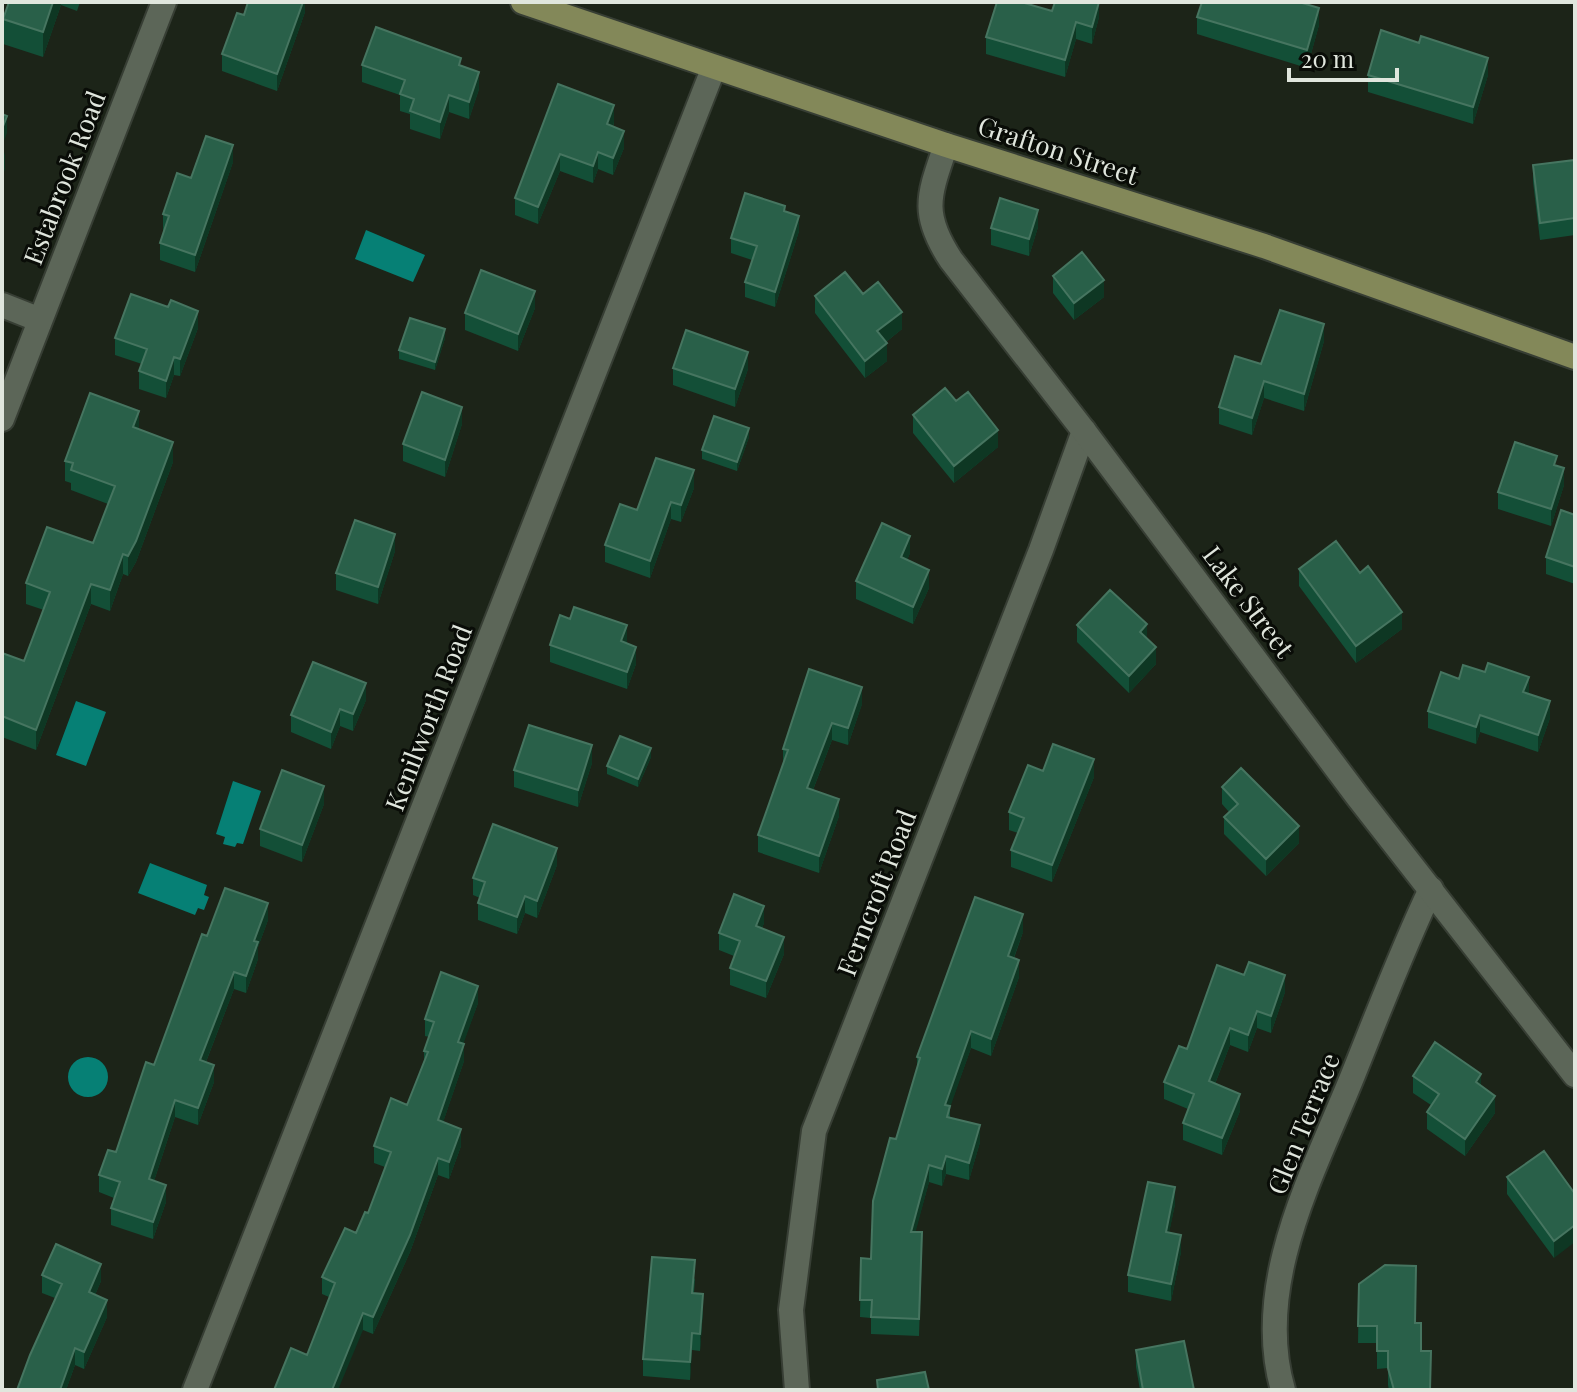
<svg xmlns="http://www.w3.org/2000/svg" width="1577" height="1392" font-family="'Playfair Display',serif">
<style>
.water{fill:#068075}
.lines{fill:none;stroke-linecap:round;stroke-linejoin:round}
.minor-casing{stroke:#373e34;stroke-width:28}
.tertiary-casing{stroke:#373e34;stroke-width:28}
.primary-casing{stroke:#373e34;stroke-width:28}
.minor{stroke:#5c6658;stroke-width:24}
.tertiary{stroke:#5c6658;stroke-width:24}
.primary{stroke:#838859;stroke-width:24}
.wall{fill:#134f37}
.shaded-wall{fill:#0e3723}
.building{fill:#296049;stroke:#467560;stroke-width:2}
.labels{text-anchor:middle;stroke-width:6;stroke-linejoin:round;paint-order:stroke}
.street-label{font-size:26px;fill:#e0e6dd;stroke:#090c07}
</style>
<rect width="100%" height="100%" fill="#1c2418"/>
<path class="water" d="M366,230l59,25 -12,27 -58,-23z
M76,701l30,11 -20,54 -30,-11z
M233,781l28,10 -18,53 -6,-1 -2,4 -12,-3 2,-7 -9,-3z
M150,863l57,22 -3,10 5,2 -5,13 -6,-2 -3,7 -57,-22z
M68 1077a20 20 0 1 1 40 0a20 20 0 1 1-40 0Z"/>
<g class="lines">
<g class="minor-casing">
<path id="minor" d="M2,305l38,15
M2,419l162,-417
M195,1390l519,-1323
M797,1390l-6,-80 23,-179 227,-581 43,-119
M1283,1390c-31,-107 31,-218 70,-315 25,-62 49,-125 78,-186"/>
</g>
<g class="tertiary-casing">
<path id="tertiary" d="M946,145c-17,50 -26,68 5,115l133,171 274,366 217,278"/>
</g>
<g class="primary-casing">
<path id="primary" d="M523,2l423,143 318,101 311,111"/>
</g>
<use href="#minor" class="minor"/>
<use href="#tertiary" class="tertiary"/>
<use href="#primary" class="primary"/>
</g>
<path class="wall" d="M9,2h71l-3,9 -16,-6 -18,52 -40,-13v-25z
M305,2v10l-28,79 -55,-20v-17l22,-39z
M1052,11l47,6 -7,27 -16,-5 -11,38 -79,-23v-17z
M1197,17l122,8 -12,43 -110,-34z
M1419,43l69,32 -15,49 -105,-32v-17z
M362,65l99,1 18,23 -10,30 -20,-7 -9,27 -30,-10v-15l-10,-3v-16l-38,-13z
M558,84l56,38 -1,5 11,21 -11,27 -15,-6 -5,14 -33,-12 -22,53 -23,-9v-17z
M1575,160v75l-35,5 -7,-58v-17z
M233,162l-38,110 -35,-12v-17l4,-12h-1v-17l28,-36z
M785,212l14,19 -24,76 -30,-10v-15l7,-22 -21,-7v-15z
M1038,227l-9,29 -38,-11v-17z
M1053,276l51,21 -30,23 -21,-27z
M863,294l39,35 -16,13 1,19 -22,17 -50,-65v-17z
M535,308l-17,43 -53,-21v-17z
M198,328l-18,48 -6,-1 -8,23 -27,-9v-18l3,-7 -27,-9v-17z
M445,338l-10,32 -36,-11v-9z
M1324,341l-20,70 -40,-13 -12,37 -33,-11v-17l42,-43z
M673,368l75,1 -13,38 -62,-22z
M956,401l42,46 -44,36 -41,-50v-18z
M462,424l-17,53 -42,-16v-17z
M139,430l34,32 -37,100 -8,14 -5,-2 -13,37 -19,-7 -55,146 -34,-13v-84l22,8 20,-51 -18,-6v-21l67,-40 15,-39 -37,-14v-7l-6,-2v-20z
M749,437l-12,34 -35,-12v-9z
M1557,466l7,19 -13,41 -53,-17v-17z
M694,488l-13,34 -10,-3 -21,59 -45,-16v-17l32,-35z
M1575,515v69l-29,-10v-17z
M395,551l-17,53 -42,-14v-17z
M910,553l-3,7 22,28 -16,36 -57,-25v-18z
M1299,569l103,60 -46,34 -57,-77z
M1077,625l70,13 9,26 -27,29 -52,-51z
M626,643l10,21 -9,25 -77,-27v-17z
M1459,679l70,14 21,25 -12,34 -58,-20 -4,12 -48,-16v-17z
M366,700l-13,31 -13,-5 -9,23 -40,-17v-17z
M862,704l-14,41 -16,-5 -19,50 26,26 -20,57 -61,-21v-17l25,-70v-16z
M651,757l-13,30 -31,-13v-8z
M592,763l-14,44 -64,-20v-17z
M1094,777l-42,105 -41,-15v-17l7,-17 -9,-3v-18z
M1222,787l77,56 -33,33 -42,-42v-17l5,-5 -7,-8z
M324,804l-22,58 -42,-16v-17z
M557,865l-20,53 -12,-5 -8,21 -39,-14v-17l2,-5 -7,-3v-17z
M268,920l-10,27v12l-12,34 -12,-4 -28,73 8,20 -16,43 -23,-8 -21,64 12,21 -13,37 -42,-14v-17l3,-10 -15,-6v-17l17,-23 38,-87 53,-129z
M764,923l-2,5 22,26 -18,44 -36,-13v-17l4,-12 -15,-6v-17z
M1023,932l-9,26 5,19 -28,79 -20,-8 -21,58v11l30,25 -11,38 -23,-6 -4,12 -13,-4 -14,50 7,18 -3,86 -48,-2v-16l-11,-1 1,-59 10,1 25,-120 21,-69v-13z
M1285,992l-14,41 -14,-5 -9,24 -18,-7 -15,39 25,27 -18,44 -39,-15v-17l5,-14 -24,-10v-17l23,-33z
M478,1003l-15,40 1,18 -21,61 18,24 -12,33 -11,-4 -28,77 -37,82 -10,-4 -56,25 22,-58 -7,-3v-17l34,-44 12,-20 17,-46 -11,-4v-17l33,-41 17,-44v-10l5,-14 -4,-1v-17z
M1413,1076l68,10 14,27 -30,43 -38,-27v-17l4,-7 -18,-12z
M1507,1177l68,17 -21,64 -47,-64z
M1175,1204l-6,28 12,20 -10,49 -43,-9v-17z
M42,1275l59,6 -6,14 12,22 -23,52 -9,-4 -9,25h-49l38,-92 -13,-5z
M695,1278l-1,15 9,18 -3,40 -8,-1 -2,30 -47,-4v-17z
M1359,1284l56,39 16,67h-42l-1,-5v-17l-11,1v-26h-19z
M1136,1350l58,40h-54l-4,-23z"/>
<path class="shaded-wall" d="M53,2h8v3l-18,52v-25z
M303,2h2v10l-28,79v-17z
M1099,2v15l-7,27v-17z
M1319,8v17l-12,43v-18z
M1076,22v17l-11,38v-17z
M1488,58v17l-15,49v-17z
M479,72v17l-10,30v-17z
M449,95v17l-9,27v-17z
M614,105v17l-7,20v-18z
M7,116v17l-5,13v-17z
M624,131v17l-11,27v-17z
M233,145v17l-38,110v-17z
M5,152v17l-3,9v-17z
M598,152v17l-5,14v-17z
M560,154v17l-22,53v-17z
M1038,210v17l-9,29v-17z
M799,216v15l-24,76v-15z
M1104,280v17l-30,23v-17z
M535,291v17l-17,43v-17z
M198,311v17l-18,48v-17z
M902,312v17l-25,20v-18z
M1324,324v17l-20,70v-17z
M445,329v9l-10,32v-8z
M887,343v18l-22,17v-17z
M748,352v17l-13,38v-18z
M174,357v18l-8,23v-17z
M1264,381v17l-12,37v-17z
M462,407v17l-17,53v-17z
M139,411v21l-6,-5z
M749,428v9l-12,34v-9z
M998,430v17l-44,36v-17z
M173,442v20l-37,100 -8,14v-20z
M1564,468v17l-13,41v-17z
M694,470v18l-13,34v-17z
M671,502v17l-21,59v-17z
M395,534v17l-17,53v-17z
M910,536v17l-9,21v-17z
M123,554v20l-13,37v-21z
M929,570v18l-16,36v-17z
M91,584v20l-55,146v-20z
M1402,612v17l-46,34v-17z
M1147,624v17l-7,-9z
M627,625v17l-6,16v-17z
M636,647v17l-9,25v-17z
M1156,647v17l-27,29v-17z
M1529,677v17l-6,-2z
M366,683v17l-13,31v-17z
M862,687v17l-14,41v-17z
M1550,701v17l-12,34v-17z
M340,709v17l-9,23v-17z
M1480,715v17l-4,12v-17z
M832,723v17l-25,65v-17z
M592,745v18l-14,44v-17z
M651,748v9l-13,30v-8z
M1094,759v18l-42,105v-17z
M324,786v18l-22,58v-17z
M839,799v17l-20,57v-17z
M1299,826v17l-33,33v-17z
M557,848v17l-20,53v-17z
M525,896v17l-8,21v-17z
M268,903v17l-10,27v12l-12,34v-17l8,-35z
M764,906v17l-8,20v-17z
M1023,914v18l-15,41v-17z
M784,937v17l-18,44v-17z
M1019,960v17l-28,79v-17z
M234,972v17l-34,88v-17z
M1285,975v17l-14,41v-17z
M478,986v17l-20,56v-17z
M1257,1011v17l-9,24v-17z
M1230,1028v17l-21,54v-18z
M971,1031v17l-26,74v-17z
M464,1044v17l-26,76v-17z
M214,1065v17l-16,43v-17z
M1481,1074v17l-5,-9z
M1240,1094v17l-18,44v-17z
M1495,1096v17l-30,43v-17z
M175,1100v17l-26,79v-17z
M980,1125v17l-11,38v-17z
M461,1129v17l-12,33v-17z
M946,1156v18l-4,12v-17z
M438,1158v17l-28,77 -37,82v-17z
M929,1165v17l-18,67v-17z
M166,1185v17l-13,37v-17z
M1175,1187v17l-9,45v-17z
M1575,1225v17l-21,16v-17z
M1181,1235v17l-10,49v-17z
M101,1264v17l-12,28v-17z
M703,1294v17l-3,40v-17z
M107,1300v17l-23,52v-17z
M363,1313v17l-25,60h-6z
M692,1333v17l-2,30v-18z
M75,1348v17l-9,25h-6z"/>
<path class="building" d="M9,2h44l-10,30 -40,-13z
M248,2h55l-26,72 -55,-20 15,-41 7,2z
M997,2h24l31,9 3,-9h44l-7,25 -16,-5 -11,38 -79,-23z
M1202,2h97l20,6 -12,42 -110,-33z
M376,27l85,31 -2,7 20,7 -10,30 -20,-7 -9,27 -30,-11 4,-12 -14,-5 5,-14 -43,-15z
M1381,30l38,13 2,-7 67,22 -15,49 -105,-32z
M558,84l56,21 -7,19 17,7 -11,27 -15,-6 -5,14 -33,-12 -22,53 -23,-9z
M2,114l5,2 -5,13z
M206,136l27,9 -38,110 -35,-12 9,-27 -6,-2 14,-41 14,5z
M1575,160v58l-35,5 -7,-58z
M745,193l40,13 -1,5 15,5 -24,76 -30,-10 12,-36 -26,-8z
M1000,198l38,12 -9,29 -38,-11z
M1082,252l22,28 -30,23 -21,-27z
M481,270l54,21 -17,43 -53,-21z
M845,272l18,22 15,-12 24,30 -25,19 10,12 -22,18 -50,-65z
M131,294l37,13 3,-7 27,11 -18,48 -6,-2 -8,24 -27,-10 8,-22 -32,-11z
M1280,310l44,14 -20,70 -40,-13 -12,37 -33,-11 16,-51 26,8z
M410,318l35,11 -10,33 -36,-12z
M686,330l62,22 -13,37 -62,-21z
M945,388l11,13 12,-9 30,38 -44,36 -41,-51z
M422,392l40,15 -17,53 -42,-16z
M90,393l49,18 -6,16 40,15 -37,99 -8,15 -5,-2 -13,36 -19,-6 -55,146 -34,-14v-63l22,8 26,-69 -24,-9 21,-56 46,16 22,-57 -44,-16 2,-7 -8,-2z
M714,416l35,12 -12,34 -35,-12z
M1515,442l42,14 -3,9 10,3 -13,41 -53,-17z
M656,458l38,12 -13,35 -10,-3 -21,59 -45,-16 15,-41 17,6z
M1561,510l14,5v52l-29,-10z
M355,520l40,14 -17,53 -42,-14z
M882,523l28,13 -9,21 28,13 -16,37 -57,-26z
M1336,541l24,32 8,-7 34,46 -46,34 -57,-77z
M1110,590l37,34 -7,8 16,15 -27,29 -52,-51z
M574,607l53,18 -6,16 15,6 -9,25 -77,-27 10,-30 10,4z
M313,662l53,21 -13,31 -13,-5 -9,23 -40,-17z
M1488,663l41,14 -6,15 27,9 -12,34 -58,-20 -4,12 -48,-16 13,-39 18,7 4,-14 22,7z
M809,669l53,18 -14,41 -16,-5 -25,65 32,11 -20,57 -61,-21 30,-85 -5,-1z
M529,725l63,20 -14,45 -64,-20z
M620,736l31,12 -13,31 -31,-13z
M1053,744l41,15 -42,106 -41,-15 13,-32 -15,-6 19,-47 15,6z
M1241,768l58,58 -33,33 -42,-42 14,-13 -16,-17z
M282,770l42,16 -22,59 -42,-16z
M493,824l64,24 -20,53 -12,-5 -8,21 -39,-14 7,-21 -12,-4z
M225,888l43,15 -14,38 4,1 -12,34 -12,-4 -34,88 14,5 -16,43 -23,-8 -26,79 17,6 -13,37 -42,-14 9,-26 -21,-7 9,-25 8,2 30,-90 8,3 48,-131 5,2z
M734,894l30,12 -8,20 28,11 -18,44 -36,-13 10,-27 -21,-8z
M975,897l48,17 -15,42 11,4 -28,79 -20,-8 -26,74 5,1 -3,11 33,8 -11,38 -23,-7 -4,13 -13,-4 -18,67h11l-3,87 -48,-2 1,-17h-12l1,-42 10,1 2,-58 17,-63 6,1 24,-81 -3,-1z
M1249,962l36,13 -14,41 -14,-5 -9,24 -18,-7 -21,53 31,13 -18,44 -39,-15 11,-29 -30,-12 15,-36 8,3 30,-84 27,10z
M441,972l37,14 -20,56 6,2 -26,76 23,9 -12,33 -11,-4 -28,77 -37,82 -10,-4 -31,77h-58l17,-42 16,7 28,-72 -13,-6 23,-49 11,5 9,-21 3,1 23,-61 -17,-6 17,-48 16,7 21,-53 -4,-1 10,-29 -9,-3z
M1435,1042l46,32 -5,8 19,14 -30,43 -38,-27 12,-18 -26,-18z
M1544,1151l31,43v31l-21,16 -47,-64z
M1148,1182l27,5 -9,45 15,3 -10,49 -43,-9z
M56,1244l45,20 -12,28 18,8 -23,52 -9,-4 -15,42h-43l13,-35 32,-71 -20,-9z
M652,1257l43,3 -3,33 11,1 -3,40 -8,-1 -2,29 -47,-3z
M1385,1265l31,1 -1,57h6v28h10l-1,39h-36l-6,-22v-17h-11v-25h-19l1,-42z
M1184,1341l10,49h-51l-7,-40z
M925,1372l4,18h-51l-1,-10z"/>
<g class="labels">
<g class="street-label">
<text transform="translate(1058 151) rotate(18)" y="9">Grafton Street</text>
<text transform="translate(65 178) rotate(-69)" y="9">Estabrook Road</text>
<text transform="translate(1248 602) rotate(53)" y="9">Lake Street</text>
<text transform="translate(429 718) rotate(-69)" y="9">Kenilworth Road</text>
<text transform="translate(877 893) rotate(-69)" y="9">Ferncroft Road</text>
<text transform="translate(1304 1124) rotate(-68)" y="9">Glen Terrace</text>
</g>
</g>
<rect width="1577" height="1392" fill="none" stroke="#e0e6dd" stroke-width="8"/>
<path d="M1289 68v12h108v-12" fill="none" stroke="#e0e6dd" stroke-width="4"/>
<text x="1301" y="68" font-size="24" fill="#e0e6dd" stroke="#090c07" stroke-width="6" paint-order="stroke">20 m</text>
</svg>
